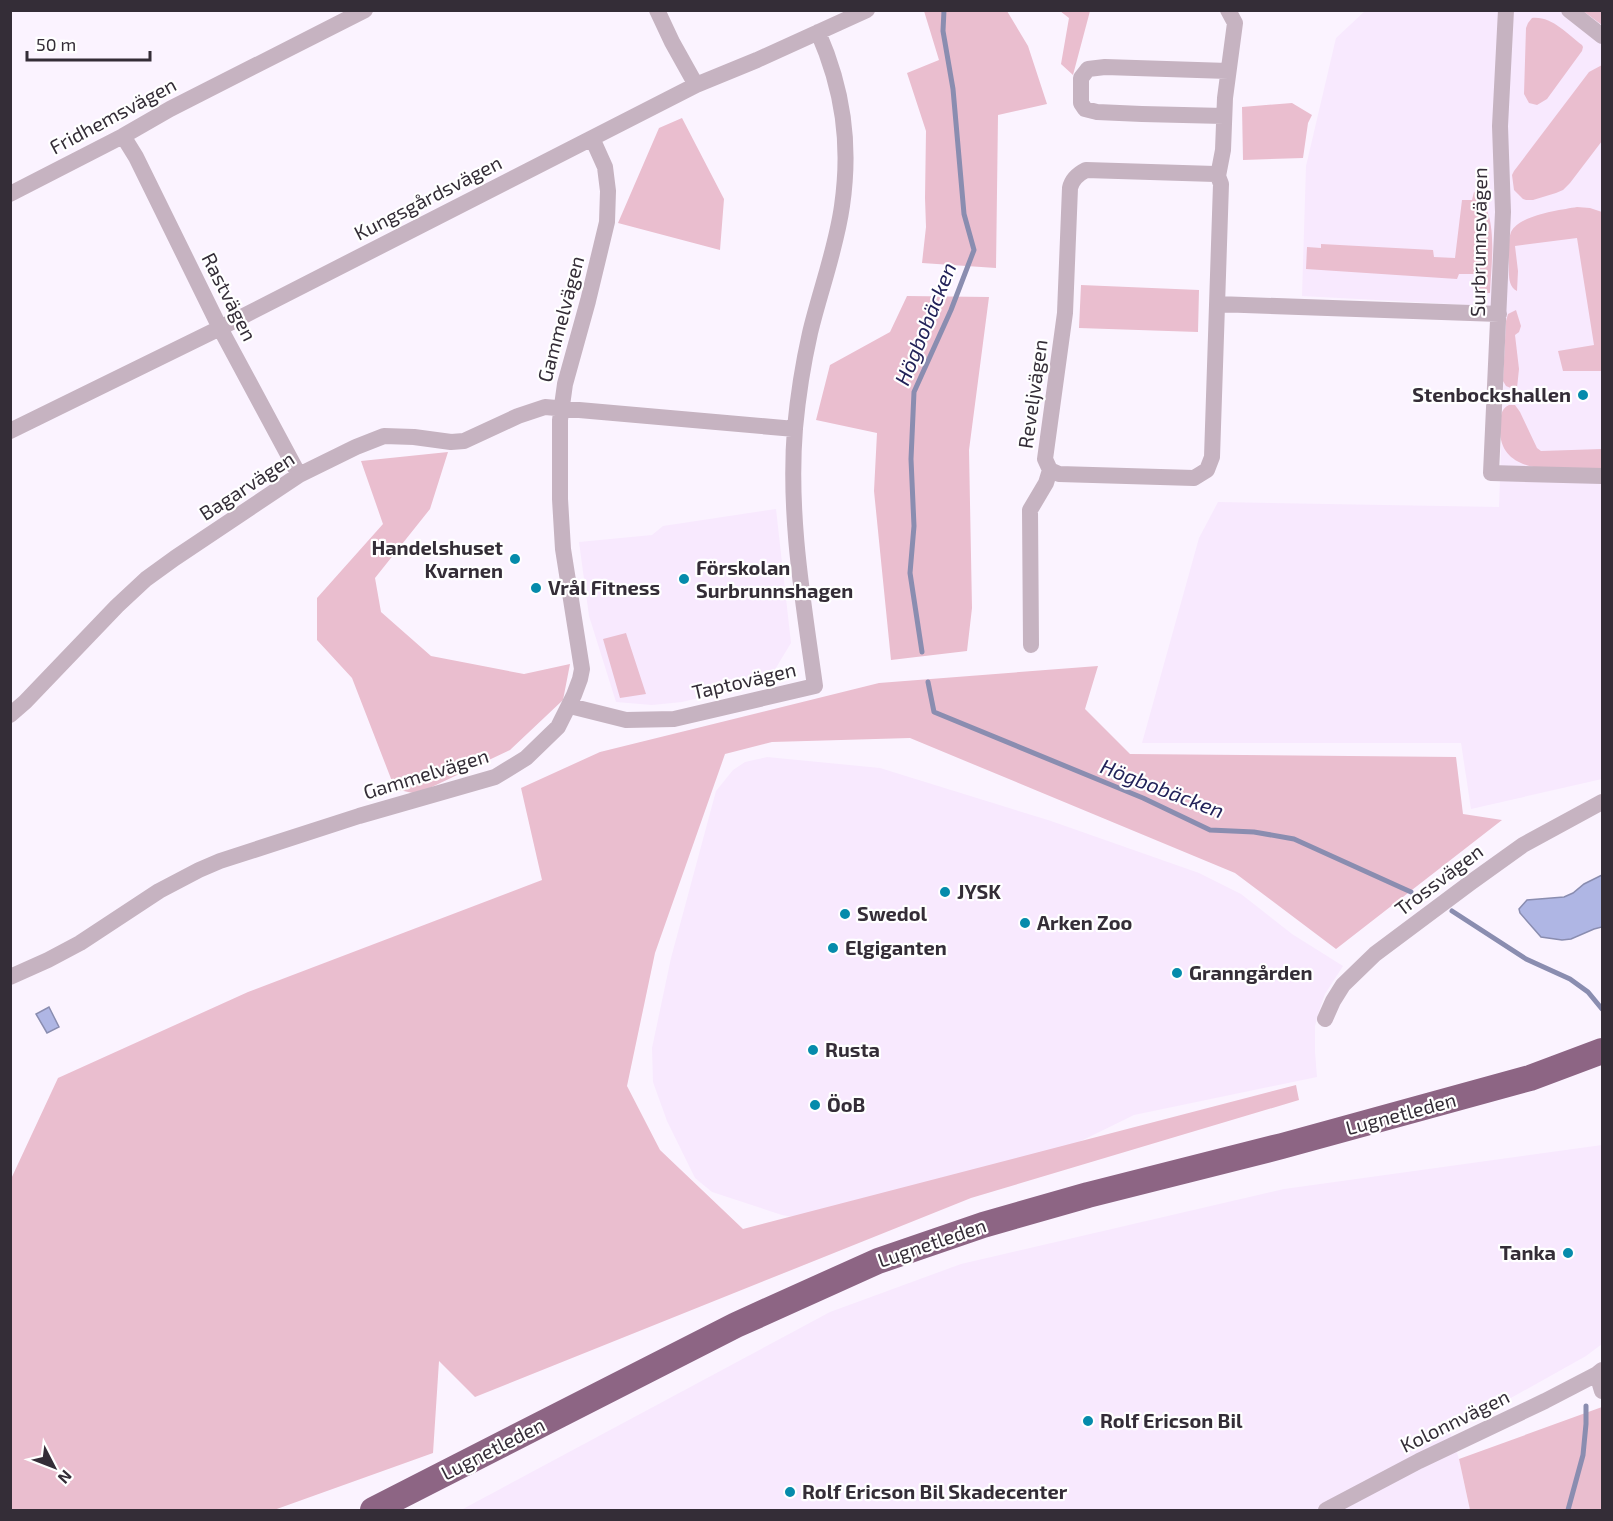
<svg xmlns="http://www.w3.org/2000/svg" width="1613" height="1521" font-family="'Exo 2',sans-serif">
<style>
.built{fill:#f8e9fe}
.green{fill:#eabecf}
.water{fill:#afb6e4;stroke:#8a8db0;stroke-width:1.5}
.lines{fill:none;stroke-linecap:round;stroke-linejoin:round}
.stream{stroke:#8a8db0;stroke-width:5}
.minor{stroke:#c6b3c1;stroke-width:16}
.highway{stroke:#8d6584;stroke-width:26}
.poi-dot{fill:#058bab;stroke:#fff;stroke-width:2}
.labels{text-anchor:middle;stroke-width:4.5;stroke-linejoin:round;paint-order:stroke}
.street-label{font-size:20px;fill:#342d37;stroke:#fff}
.poi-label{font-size:20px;font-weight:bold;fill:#342d37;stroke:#fff;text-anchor:start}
.water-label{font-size:21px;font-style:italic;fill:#222259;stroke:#fff}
</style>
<rect width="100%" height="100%" fill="#fbf3ff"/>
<path class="built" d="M1365,11h237v768l-131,30 -10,-66h-319l57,-205 19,-36 281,5 7,-200 -204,-11 4,-130 30,-128z
M776,509l15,134 -23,38 -86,21 -30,3 -36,-3 -27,-86 -10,-74 73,-7 11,-9z
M767,757l113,11 171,53 148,52 42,21 51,40 51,32 -18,28 -7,20 -3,12v26l2,25 -183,38 -96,47 -223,59 -33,-6 -70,-23 -17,-14 -28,-57 -14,-39 -1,-34 19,-90 45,-167 17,-21 12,-8z
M1602,1145v199l-16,12 -136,76 9,27 11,51h-1009l369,-198 131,-48 323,-75z"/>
<path class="green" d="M924,11h83l21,35 19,58 -49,11 -2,153 -74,-5 4,-36 -1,-29 1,-67 -19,-58 32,-13z
M1060,11h30l-17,64 -12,-11 8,-46z
M1583,11h19v14z
M1532,18c20,-2 35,16 50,27l1,2 -1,4 -35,48 -10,6 -8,-2 -5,-9 2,-66 2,-5z
M1602,65v76l-32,42 -7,7 -7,3 -23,7h-7l-3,-1 -9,-9 -2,-15 2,-4 75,-99z
M1292,103l20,12 -4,8 -5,35 -60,2 -1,-53z
M682,118l42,81 -4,51 -102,-27 41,-95z
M1474,192c26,20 17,70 16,101h-10l-4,-7 -1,-12h-16l-2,5 -151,-10 1,-22 14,1v-4l112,6 1,7 21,1 7,-58h10z
M1577,207l13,1 12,4v159h-39l-5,-20 36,-6 -17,-107 -62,8 3,25 -1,20c-9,-5 -8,-15 -8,-25 0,-10 -2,-24 2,-34 8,-17 49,-22 66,-25z
M1081,285l118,5 -1,42 -119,-4z
M907,296l82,1 -20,153 3,158 -5,43 -76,9 -17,-169 3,-58 -61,-13 14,-55 60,-33z
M1516,310l5,16 -2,6 -4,3 4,34 -2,19 -4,1 -7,-3 -3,-5 3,-60 2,-7z
M1509,405h6l5,7 17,36 4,3 61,-2v19c-33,1 -103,12 -102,-39 0,-10 0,-20 9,-24z
M448,452l-18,57 -55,69 6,34 50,44 93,18 46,-10 -7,36 -53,50 -93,44 -22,-5 -43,-111 -35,-38v-42l66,-74 -22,-63z
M626,633l20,61 -26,4 -17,-59z
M1098,666l-13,43 45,45 326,3 7,57 39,6 -166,129 -101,-76 -325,-135 -138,4 -47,12 -70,199 -28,133 33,64 83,79 553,-144 3,15 -328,98 -496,199 -36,-36 -6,92 -159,57h-263v-331l47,-101 190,-86 294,-112 -21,-92 79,-36 279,-69z
M1602,1407v103h-132l-11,-51z"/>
<path class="water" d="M1602,875v52l-8,2 -23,10 -9,1 -21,-3 -21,-24 -1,-4 8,-9 37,-3 9,-4 11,-9z
M49,1007l10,20 -12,6 -11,-19z"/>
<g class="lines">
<path class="stream" d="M922,652l-12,-79 4,-47 -3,-67 3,-67 37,-82 23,-60 -10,-36 -11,-125 -10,-58 1,-21
M928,682l6,30 209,86 67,32 44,2 40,7 117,53
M1452,911l74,48 44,20 18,13 14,17
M1568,1510l15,-55 3,-31v-18"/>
<path class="minor" d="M657,10l15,32 24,43
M1506,10l-6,116 3,86 -12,261 111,3
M1569,10l33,26
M1224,116l-82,-2 -45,-2 -12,-3 -4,-6v-25l7,-9 17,-2 123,4
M123,136l13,21 84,171 79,147
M1086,170l129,4 3,2 3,8 -9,273 -5,13 -13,8 -135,-4 -9,-4 -5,-11 20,-146 5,-125c2,-9 8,-14 16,-18z
M1218,176l5,-26 2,-52 10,-75 -7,-13
M10,194l113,-58 47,-27 195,-99
M1217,304l282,10
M10,431l210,-103 476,-243 61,-25 110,-50
M1031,645l-1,-135 16,-27 4,-13
M570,706l56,14 48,-1 141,-33c-12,-86 -27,-171 -20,-258 3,-32 8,-64 15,-95 10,-42 26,-84 32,-127 9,-62 1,-117 -24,-174
M10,715l15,-13 92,-96 29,-27 29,-21 124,-83 57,-28 28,-11 30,1 37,5 13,-1 54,-25 27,-9 250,22
M10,977l38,-17 32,-17 79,-52 40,-21 21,-9 139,-45 136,-39 31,-19 32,-31 16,-32 6,-16 2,-10 -19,-120 -3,-50v-79l5,-36 23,-83 19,-79 1,-31 -3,-24 -13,-29
M1325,1019l8,-18 10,-16 32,-31 95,-71 53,-38 79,-43
M1597,1374l5,17
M1326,1510l93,-49 126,-60 52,-27 5,-4"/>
<path class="highway" d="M373,1510l363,-185 142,-64 105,-36 105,-30 194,-49 248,-68 72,-27"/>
</g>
<g class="poi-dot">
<circle cx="1583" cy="395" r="6"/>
<circle cx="515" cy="559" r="6"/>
<circle cx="684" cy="579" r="6"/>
<circle cx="536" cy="588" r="6"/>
<circle cx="945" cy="892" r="6"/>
<circle cx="845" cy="914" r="6"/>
<circle cx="1025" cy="923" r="6"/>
<circle cx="833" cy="948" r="6"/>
<circle cx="1177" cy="973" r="6"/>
<circle cx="813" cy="1050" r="6"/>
<circle cx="815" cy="1105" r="6"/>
<circle cx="1568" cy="1253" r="6"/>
<circle cx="1088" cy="1421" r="6"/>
<circle cx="790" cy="1492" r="6"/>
</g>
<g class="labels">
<g class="street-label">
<text transform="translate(113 116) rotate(-28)" y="7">Fridhemsvägen</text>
<text transform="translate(428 198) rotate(-27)" y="7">Kungsgårdsvägen</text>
<text transform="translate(1479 242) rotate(-89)" y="7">Surbrunnsvägen</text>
<text transform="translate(229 297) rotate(63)" y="7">Rastvägen</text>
<text transform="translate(561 319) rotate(-75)" y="7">Gammelvägen</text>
<text transform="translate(1033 394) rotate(-82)" y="7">Reveljvägen</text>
<text transform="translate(247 486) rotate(-33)" y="7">Bagarvägen</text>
<text transform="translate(744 681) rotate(-13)" y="7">Taptovägen</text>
<text transform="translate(426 774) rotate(-17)" y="7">Gammelvägen</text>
<text transform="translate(1439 880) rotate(-37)" y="7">Trossvägen</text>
<text transform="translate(1401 1114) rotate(-15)" y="7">Lugnetleden</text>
<text transform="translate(932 1243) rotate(-19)" y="7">Lugnetleden</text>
<text transform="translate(1455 1421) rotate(-26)" y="7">Kolonnvägen</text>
<text transform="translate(493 1449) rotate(-27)" y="7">Lugnetleden</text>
</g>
<g class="poi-label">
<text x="1571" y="402" text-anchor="end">Stenbockshallen</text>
<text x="503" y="555" text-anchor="end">Handelshuset<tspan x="503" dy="23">Kvarnen</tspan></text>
<text x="696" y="575">Förskolan<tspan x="696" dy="23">Surbrunnshagen</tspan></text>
<text x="548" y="595">Vrål Fitness</text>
<text x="957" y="899">JYSK</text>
<text x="857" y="921">Swedol</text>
<text x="1037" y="930">Arken Zoo</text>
<text x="845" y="955">Elgiganten</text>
<text x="1189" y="980">Granngården</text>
<text x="825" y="1057">Rusta</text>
<text x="827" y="1112">ÖoB</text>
<text x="1556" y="1260" text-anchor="end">Tanka</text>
<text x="1100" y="1428">Rolf Ericson Bil</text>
<text x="802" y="1499">Rolf Ericson Bil Skadecenter</text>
</g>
<g class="water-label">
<text transform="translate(926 324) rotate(-68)" y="7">Högbobäcken</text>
<text transform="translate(1162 789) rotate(21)" y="7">Högbobäcken</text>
</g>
</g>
<rect width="1613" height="1521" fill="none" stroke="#342d37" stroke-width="24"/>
<g transform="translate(54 1467) rotate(132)" stroke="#ffffff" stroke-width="4.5" paint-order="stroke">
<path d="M0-4.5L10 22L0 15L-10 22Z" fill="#342d37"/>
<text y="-9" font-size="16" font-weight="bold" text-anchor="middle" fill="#342d37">N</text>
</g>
<path d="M27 51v9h123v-9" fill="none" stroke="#342d37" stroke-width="3"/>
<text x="36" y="51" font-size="18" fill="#342d37" stroke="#ffffff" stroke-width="4.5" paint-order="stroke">50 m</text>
</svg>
